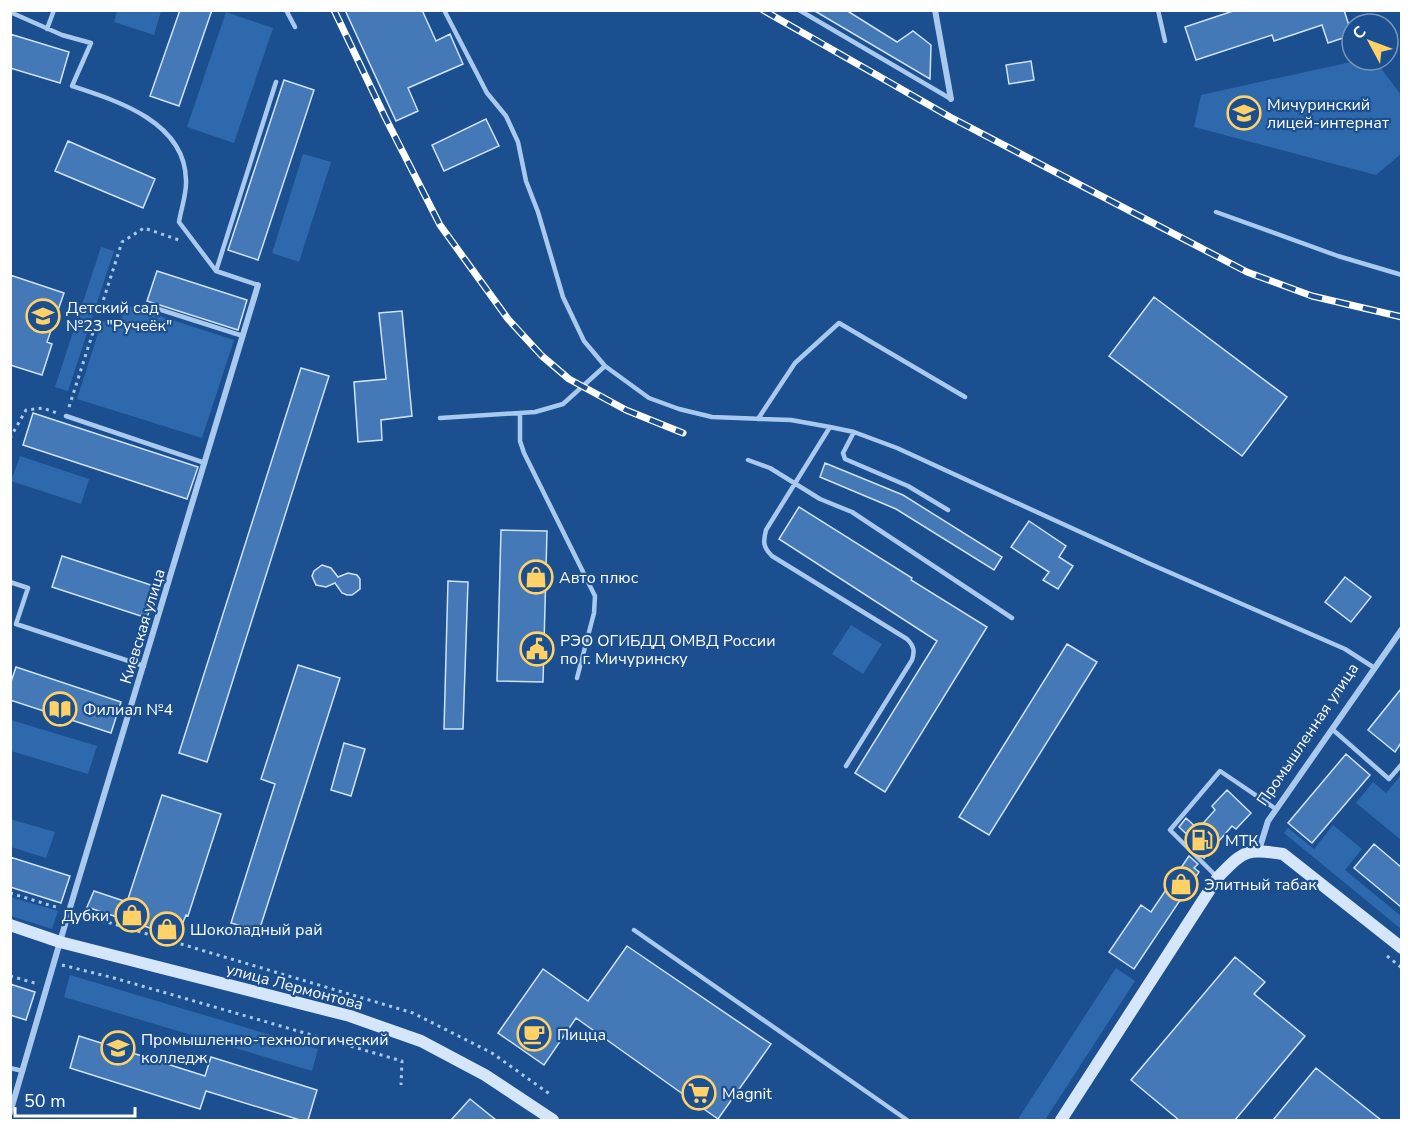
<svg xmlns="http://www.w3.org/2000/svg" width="1412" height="1131" font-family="'Nunito Sans',sans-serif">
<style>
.green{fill:#2e69ad}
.building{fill:#4478b7;stroke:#cfe3fa;stroke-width:1.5}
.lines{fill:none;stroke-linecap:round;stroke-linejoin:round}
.path{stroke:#a9c9ee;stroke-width:3;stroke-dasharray:3 4.5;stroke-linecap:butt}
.lane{stroke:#a9c9ee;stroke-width:4.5}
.street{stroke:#a9c9ee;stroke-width:6}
.secondary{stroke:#d6e6fa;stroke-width:12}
.rail-casing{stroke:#fff;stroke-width:7}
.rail{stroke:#1b4f8f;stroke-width:4.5;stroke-dasharray:14;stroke-linecap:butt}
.labels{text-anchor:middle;stroke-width:4.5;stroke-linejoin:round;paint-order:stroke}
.poi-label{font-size:16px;fill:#fff;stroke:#1b4f8f;text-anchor:start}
.street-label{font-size:16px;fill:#fff;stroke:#1b4f8f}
</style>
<rect width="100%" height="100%" fill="#1b4f8f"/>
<path class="green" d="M117,11v-1l44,1 -7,24 -40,-13z
M226,12l47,16 -39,115 -47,-16z
M1360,60h15l26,35v59l-25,21 -182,-48 7,-32z
M303,154l28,8 -32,100 -27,-9z
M101,247l13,4 -46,140 -13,-4z
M126,305l108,35 -32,98 -125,-39 25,-78 17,5z
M20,456l69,23 -8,25 -70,-23z
M851,625l31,19 -19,30 -31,-20z
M11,720l86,26 -9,28 -77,-23z
M1401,775v65l-45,-37 17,-21 13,11z
M10,819l45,13 -9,26 -35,-11z
M1333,825l29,24 -17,21 56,46v13l-117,-96 4,-5 26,21z
M10,897l48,14 -6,18 -41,-13z
M1116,968l19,13 -90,139h-25l-2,-1z
M70,975l248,74 -6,22 -248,-74z"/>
<path class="building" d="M180,10h32l-33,96 -29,-10z
M345,10h77l14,31 14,-7 13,30 -55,24 10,23 -22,10z
M813,10h33l51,32 16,-11 18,14 -1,34z
M1236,10h108l8,25 -24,8 -6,-18 -48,16 -2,-6 -76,25 -11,-33z
M10,34l59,18 -9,31 -50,-15z
M1031,61l3,19 -25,4 -3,-19z
M284,80l30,10 -56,170 -30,-10z
M486,119l13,27 -55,25 -12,-26z
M68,141l87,38 -12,29 -88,-37z
M157,271l90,29 -9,30 -91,-29z
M10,275l54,18 -17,49 5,2 -10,31 -32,-10z
M1154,297l133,100 -45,59 -133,-100z
M402,311l10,105 -31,4 1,20 -24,2 -4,-60 32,-3 -7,-66z
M301,368l28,8 -122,386 -28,-9z
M33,413l165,54 -11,32 -164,-54z
M825,463l78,32 99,62 -8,13 -98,-61 -76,-32z
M799,507l113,71 -1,2 76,47 -102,165 -30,-19 82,-132 -158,-102z
M1029,521l37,25 -7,11 14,9 -15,23 -15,-9 6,-8 -38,-25z
M501,530l46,1 -4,151 -46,-1z
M62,556l95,31 -10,31 -95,-31z
M322,565l9,3 7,9 10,-4 9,2 3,4v10l-8,6h-5l-5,-2 -7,-10 -9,4 -10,-2 -4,-9 2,-5z
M1345,577l26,20 -20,25 -26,-20z
M448,581l20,1 -5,147h-19z
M1067,644l30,18 -108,173 -30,-18z
M298,665l42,13 -81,253 -28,-8 44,-139 -14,-5z
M16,667l105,35 -10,31 -101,-33v-15z
M1401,689v54l-6,9 -27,-22z
M344,743l21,6 -14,47 -20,-6z
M1346,754l24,21 -58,68 -24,-20z
M1227,790l24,23 -15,16 -4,-3 -28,32 -9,-10 2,-4 -18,-17 7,-9 12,11 17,-19 -3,-4z
M162,795l59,19 -33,102 -2,-1 -9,22 -90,-30 7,-16 33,11z
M1374,844l27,23v40l-47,-39z
M1189,856l9,8 -4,4 5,4 -65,97 -25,-17 32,-47 10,7z
M10,857l60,19 -9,27 -51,-16z
M627,946l144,98 -53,75 -142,-101 -32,47 -46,-32 45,-64 45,32z
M1235,957l30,25 -11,12 51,42 -70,84h-56l-48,-40z
M10,984l25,8 -9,28 -16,-5z
M79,1036l126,40 6,-19 106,33 -9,30h-8l-94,-29 -6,18 -130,-41z
M1316,1068l65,52h-108z
M470,1099l26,21h-45z"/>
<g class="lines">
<path class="path" d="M69,407l53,-165 22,-14 35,12
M10,438l16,-28 17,-2 14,5
M10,893l49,15
M80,914l333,99 79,40 59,42
M1387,956l15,12
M62,965l52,13 288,83 -1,24
M10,976l28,8"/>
<path class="lane" d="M286,10l9,17
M444,10l43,83 19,23 12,26 8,39 12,31 25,85 21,44 21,25
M799,10l152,89
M1158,10l7,31
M10,12l52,23 29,8 -19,43c46,15 113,36 114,94 1,13 -5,29 -7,42l37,49 42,14
M47,29l7,-19
M1216,212l122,44 64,19
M216,271l60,-189
M152,307l91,29
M520,413v28l4,12 71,143 -1,17 -17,65
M66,416l139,47
M440,418l95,-6 28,-8 42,-38 44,32 30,11 33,8 79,3 39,7 24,5 43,16 251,115 197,86 28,18
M758,419l37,-56 44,-40 126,74
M830,427l-64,103c-3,12 -3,17 6,26l135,83c7,7 8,12 5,21l-66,106
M854,432l-11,21 2,6 63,27 40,24
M748,460l22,8 50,31 32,13 160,106
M10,582l18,6 -12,36 128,42
M1332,729l57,50 13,-15
M1216,876l-46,-46 50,-59 56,38
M634,930l273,190
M10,1068l13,3"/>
<path class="street" d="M935,10l16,89
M1259,850l9,-29 134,-192
M10,1113l59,-202 189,-626"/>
<path class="secondary" d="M10,925l50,17 290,74 71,25 64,34 68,45
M1061,1120l157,-243c26,-26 27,-29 65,-23l119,94"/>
<g class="rail-casing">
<path id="rail" d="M334,10l51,107 55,108 68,94 34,37 27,23 57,31 57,23
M763,10l187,107 297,155 65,24 90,21"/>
</g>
<use href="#rail" class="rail"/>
</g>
<defs>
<g id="school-ring" transform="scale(1.725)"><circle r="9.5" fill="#1b4f8f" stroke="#ffd166" stroke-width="1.5"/><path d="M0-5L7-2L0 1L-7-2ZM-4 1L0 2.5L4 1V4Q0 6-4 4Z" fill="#ffd166"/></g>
<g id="shop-ring" transform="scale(1.725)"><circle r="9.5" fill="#1b4f8f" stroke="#ffd166" stroke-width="1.5"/><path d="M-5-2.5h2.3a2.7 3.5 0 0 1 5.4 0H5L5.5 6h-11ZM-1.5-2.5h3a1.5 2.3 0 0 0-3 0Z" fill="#ffd166"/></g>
<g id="civic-ring" transform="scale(1.725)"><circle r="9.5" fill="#1b4f8f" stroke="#ffd166" stroke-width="1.5"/><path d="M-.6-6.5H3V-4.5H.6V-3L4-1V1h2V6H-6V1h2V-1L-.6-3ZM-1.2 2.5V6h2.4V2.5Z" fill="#ffd166"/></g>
<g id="library-ring" transform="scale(1.725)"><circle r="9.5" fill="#1b4f8f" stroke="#ffd166" stroke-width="1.5"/><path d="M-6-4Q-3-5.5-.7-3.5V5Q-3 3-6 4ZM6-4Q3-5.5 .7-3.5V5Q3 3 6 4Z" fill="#ffd166"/></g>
<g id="fuel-ring" transform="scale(1.725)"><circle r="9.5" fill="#1b4f8f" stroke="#ffd166" stroke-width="1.5"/><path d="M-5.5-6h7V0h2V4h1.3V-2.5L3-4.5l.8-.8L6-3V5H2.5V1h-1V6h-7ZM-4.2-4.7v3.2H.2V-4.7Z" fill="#ffd166"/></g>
<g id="cafe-ring" transform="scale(1.725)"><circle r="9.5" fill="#1b4f8f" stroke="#ffd166" stroke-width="1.5"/><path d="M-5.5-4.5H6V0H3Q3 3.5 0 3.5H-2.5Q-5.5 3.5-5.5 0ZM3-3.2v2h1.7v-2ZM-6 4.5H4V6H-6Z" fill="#ffd166"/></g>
<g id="university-ring" transform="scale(1.725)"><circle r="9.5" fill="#1b4f8f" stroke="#ffd166" stroke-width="1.5"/><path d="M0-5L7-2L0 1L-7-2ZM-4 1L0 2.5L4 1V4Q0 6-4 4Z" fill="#ffd166"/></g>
<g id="supermarket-ring" transform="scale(1.725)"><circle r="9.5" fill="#1b4f8f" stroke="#ffd166" stroke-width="1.5"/><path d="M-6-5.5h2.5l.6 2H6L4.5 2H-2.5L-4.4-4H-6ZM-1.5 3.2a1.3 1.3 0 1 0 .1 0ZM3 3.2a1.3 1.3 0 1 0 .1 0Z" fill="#ffd166"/></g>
</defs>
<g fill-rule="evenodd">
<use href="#school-ring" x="1244" y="113"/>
<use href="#school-ring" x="43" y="316"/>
<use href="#shop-ring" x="536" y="577"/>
<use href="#civic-ring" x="537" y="649"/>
<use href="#library-ring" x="60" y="709"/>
<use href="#fuel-ring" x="1202" y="840"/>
<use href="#shop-ring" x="1181" y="884"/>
<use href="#shop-ring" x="132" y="915"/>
<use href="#shop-ring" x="167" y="929"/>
<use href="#cafe-ring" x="534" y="1034"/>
<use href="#university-ring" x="118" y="1048"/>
<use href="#supermarket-ring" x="699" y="1093"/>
</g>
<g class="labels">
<g class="poi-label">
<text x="1267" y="110">Мичуринский<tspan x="1267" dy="18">лицей-интернат</tspan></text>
<text x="66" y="313">Детский сад<tspan x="66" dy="18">№23 "Ручеёк"</tspan></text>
<text x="559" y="583">Авто плюс</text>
<text x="560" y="646">РЭО ОГИБДД ОМВД России<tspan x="560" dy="18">по г. Мичуринску</tspan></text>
<text x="83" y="715">Филиал №4</text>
<text x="1225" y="846">МТК</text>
<text x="1204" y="890">Элитный табак</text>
<text x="109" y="921" text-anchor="end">Дубки</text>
<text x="190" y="935">Шоколадный рай</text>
<text x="557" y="1040">Пицца</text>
<text x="141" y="1045">Промышленно-технологический<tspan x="141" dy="18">колледж</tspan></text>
<text x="722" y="1099">Magnit</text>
</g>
<g class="street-label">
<text transform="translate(142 626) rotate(-73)" y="6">Киевская улица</text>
<text transform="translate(1307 734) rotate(-56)" y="6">Промышленная улица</text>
<text transform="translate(295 986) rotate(15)" y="6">улица Лермонтова</text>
</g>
</g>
<rect width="1412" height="1131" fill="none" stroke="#ffffff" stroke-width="24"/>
<g transform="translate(1370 42) rotate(311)"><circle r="28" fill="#1b4f8f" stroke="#7695bc" stroke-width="1.5"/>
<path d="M0-4.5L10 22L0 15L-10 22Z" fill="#ffd166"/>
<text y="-9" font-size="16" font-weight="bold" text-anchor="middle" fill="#ffffff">С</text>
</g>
<path d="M15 1107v9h120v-9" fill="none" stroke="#ffffff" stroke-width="3"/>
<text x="24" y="1107" font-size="18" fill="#ffffff" stroke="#1b4f8f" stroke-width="4.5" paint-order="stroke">50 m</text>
</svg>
